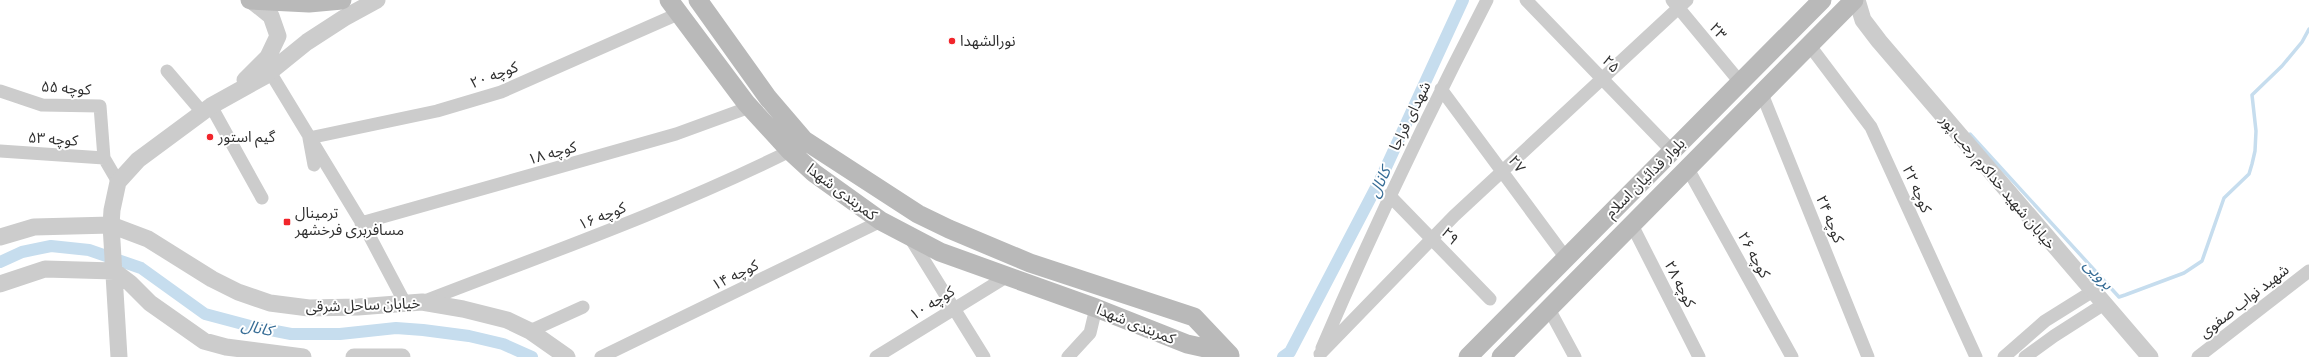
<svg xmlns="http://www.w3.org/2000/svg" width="2309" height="357" font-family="Cabin,'Noto Sans Arabic',sans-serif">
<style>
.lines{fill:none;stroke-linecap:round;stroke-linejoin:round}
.stream{stroke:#c6ddee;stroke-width:3.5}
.canal{stroke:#c6ddee;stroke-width:12}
.minor{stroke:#ccc;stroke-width:13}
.tertiary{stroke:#ccc;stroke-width:17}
.secondary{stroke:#b9b9b9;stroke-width:19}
.poi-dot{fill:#f1252b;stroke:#fff;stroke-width:1.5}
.labels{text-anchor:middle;stroke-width:4;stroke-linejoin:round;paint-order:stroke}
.street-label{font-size:15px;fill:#2f2f2f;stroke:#fff}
.poi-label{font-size:15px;fill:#2f2f2f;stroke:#fff;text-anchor:start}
.water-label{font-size:16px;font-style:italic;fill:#376d96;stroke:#fff}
</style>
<rect width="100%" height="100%" fill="#fff"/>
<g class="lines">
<path class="stream" d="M1970,134l149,163 6,-2 59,-22 18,-12 22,-63 25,-24 3,-10 3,-13 1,-20 -4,-36 30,-29 20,-24 7,-13"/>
<path class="canal" d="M0,262l22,-10 29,-6 38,4 52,18 64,46 49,13 37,7h49l56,-6 27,2 46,6 34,8 29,13
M1283,357l7,-5 92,-176 81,-176"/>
<path class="minor" d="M1526,0l146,151
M1672,0l68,82
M1810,46l61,81 105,230
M167,71l35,41
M270,72l99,163 36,68
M1441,89l125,169
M0,91l42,14 58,1 4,52 14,24
M1762,94l106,263
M211,106l51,92
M0,151l104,7
M314,165l-5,-27 128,-27 64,-19 179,-79
M1688,169l104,188
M1389,195l101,104
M361,223l315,-89 74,-27
M1632,225l67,132
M909,236l75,121
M422,302c124,-48 249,-92 368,-151
M1549,309l26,48
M530,331l53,-24
M1322,348c51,-119 106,-234 165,-348
M1320,354l134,-138 233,-216
M601,357l280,-136
M876,357l130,-80
M1068,357l22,-24 6,-25
M2004,357l41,-36 48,-30
M2025,357l29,-21 50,-32
M2198,357l111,-86"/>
<path class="tertiary" d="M1857,0l6,20 16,21 271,316
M245,80l23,-23 10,-21 -7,-20 -20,-16
M0,237l34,-10 77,-2 37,14 64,40 26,13 32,11 39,5 49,-1 64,-5 41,7 44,11 23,11 37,26
M0,284l45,-15 69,2 16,12 20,20 54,38 22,6 77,10
M119,357l-8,-132 1,-15 6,-28 20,-22 73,-54 54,-30 42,-34 37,-24 33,-18
M354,357h48"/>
<path class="secondary" d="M250,0l59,3 33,-3
M669,0l77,103 44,48 24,22 67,48 59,31 156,56 91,36 41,9
M698,0l70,98 36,42 114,74 31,15 81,34 164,54 36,38
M1468,357l354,-357
M1501,357l353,-357"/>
</g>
<g class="poi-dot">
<circle cx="952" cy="41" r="4"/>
<circle cx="210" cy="137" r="4"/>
<rect x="283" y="218" width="8" height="8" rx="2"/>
</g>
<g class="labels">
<g class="street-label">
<text transform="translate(1718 31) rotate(50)" y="5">۲۳</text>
<text transform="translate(1611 64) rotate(46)" y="5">۲۵</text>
<text transform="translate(494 75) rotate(-21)" y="5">کوچه ۲۰</text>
<text transform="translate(66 88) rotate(4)" y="5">کوچه ۵۵</text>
<text transform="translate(1410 116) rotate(-64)" y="5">شهدای فراجا</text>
<text transform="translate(53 139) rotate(4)" y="5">کوچه ۵۳</text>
<text transform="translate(552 153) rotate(-16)" y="5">کوچه ۱۸</text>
<text transform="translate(1517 164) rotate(53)" y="5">۲۷</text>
<text transform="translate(1645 178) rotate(-45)" y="5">بلوار فدائیان اسلام</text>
<text transform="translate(1998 182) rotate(50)" y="5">خیابان شهید خداکرم رجب پور</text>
<text transform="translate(1917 189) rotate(66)" y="5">کوچه ۲۲</text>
<text transform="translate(842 192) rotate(37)" y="5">کمربندی شهدا</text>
<text transform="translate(602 216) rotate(-22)" y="5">کوچه ۱۶</text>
<text transform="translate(1830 219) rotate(68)" y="5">کوچه ۲۴</text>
<text transform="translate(1450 236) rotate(46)" y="5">۲۹</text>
<text transform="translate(1754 255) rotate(61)" y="5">کوچه ۲۶</text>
<text transform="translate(735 275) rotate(-26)" y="5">کوچه ۱۴</text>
<text transform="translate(1680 284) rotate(63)" y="5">کوچه ۲۸</text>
<text transform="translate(2244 301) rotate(-38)" y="5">شهید نواب صفوی</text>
<text transform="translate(932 303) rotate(-32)" y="5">کوچه ۱۰</text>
<text transform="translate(363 305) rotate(-2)" y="5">خیابان ساحل شرقی</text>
<text transform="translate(1136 324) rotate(22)" y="5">کمربندی شهدا</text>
</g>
<g class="poi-label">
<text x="960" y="46">نورالشهدا</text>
<text x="218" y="142">گیم استور</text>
<text x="295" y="218">ترمینال<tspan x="295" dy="17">مسافربری فرخشهر</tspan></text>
</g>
<g class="water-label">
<text transform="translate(1379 182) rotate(-64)" y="6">کانال</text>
<text transform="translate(2099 274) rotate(48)" y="6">برویی</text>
<text transform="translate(257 327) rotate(12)" y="6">کانال</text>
</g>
</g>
</svg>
